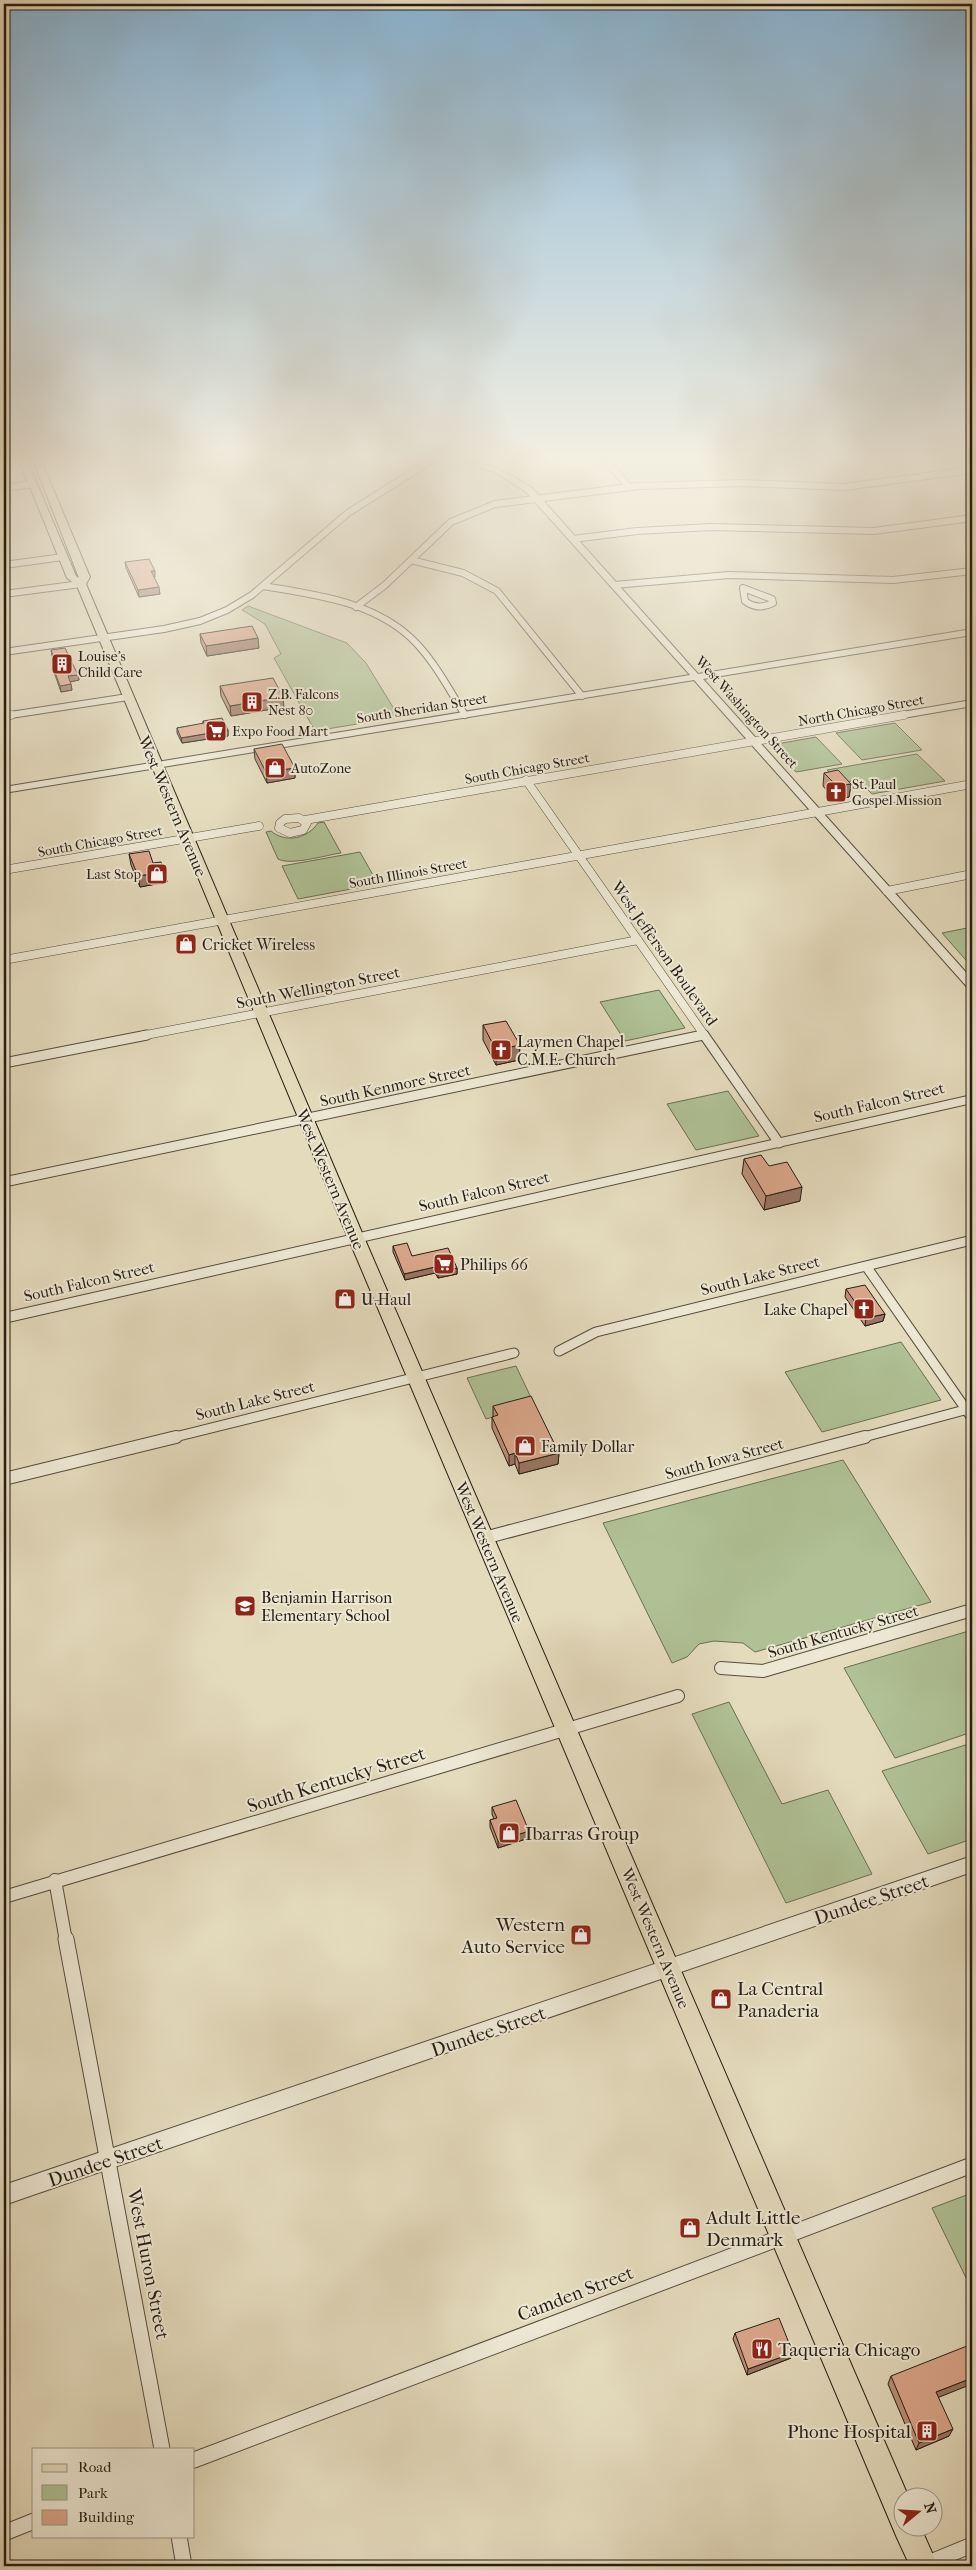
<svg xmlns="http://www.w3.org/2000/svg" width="976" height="2570" font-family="'IM FELL French Canon',serif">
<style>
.green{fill:#afc195;stroke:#6b6e54}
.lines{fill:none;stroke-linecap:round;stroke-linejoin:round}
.minor-far4-casing{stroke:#564c3e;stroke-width:8}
.minor-far3-casing{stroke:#564c3e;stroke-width:9}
.minor-far2-casing{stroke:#564c3e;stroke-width:11}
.minor-far1-casing{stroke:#564c3e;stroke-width:14}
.minor-casing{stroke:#564c3e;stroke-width:17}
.tertiary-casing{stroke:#564c3e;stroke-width:2}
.primary-casing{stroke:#271c14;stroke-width:2}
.minor-far4{stroke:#ede8d4;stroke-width:6}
.minor-far3{stroke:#ede8d4;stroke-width:8}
.minor-far2{stroke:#ede8d4;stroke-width:9}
.minor-far1{stroke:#ede8d4;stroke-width:12}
.minor{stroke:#ede8d4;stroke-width:15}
.tertiary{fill:#ede8d4;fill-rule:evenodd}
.primary{fill:#e4dbbd;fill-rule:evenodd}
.wall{fill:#bc9078;stroke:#271c14}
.shaded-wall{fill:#997562;stroke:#271c14}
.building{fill:#dba78c;stroke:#271c14}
.labels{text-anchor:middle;stroke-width:4;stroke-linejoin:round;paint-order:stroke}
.far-poi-label{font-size:14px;fill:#271c14;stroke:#ede8d4;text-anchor:start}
.far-street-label{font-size:14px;fill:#271c14;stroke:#ede8d4}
.street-label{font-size:16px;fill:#271c14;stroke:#ede8d4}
.poi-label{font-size:16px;fill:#271c14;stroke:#ede8d4;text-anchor:start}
.near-street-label{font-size:19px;fill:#271c14;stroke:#ede8d4}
.near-poi-label{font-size:19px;fill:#271c14;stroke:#ede8d4;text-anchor:start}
</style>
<rect width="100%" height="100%" fill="#e4dbbd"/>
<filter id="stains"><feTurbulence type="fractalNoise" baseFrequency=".004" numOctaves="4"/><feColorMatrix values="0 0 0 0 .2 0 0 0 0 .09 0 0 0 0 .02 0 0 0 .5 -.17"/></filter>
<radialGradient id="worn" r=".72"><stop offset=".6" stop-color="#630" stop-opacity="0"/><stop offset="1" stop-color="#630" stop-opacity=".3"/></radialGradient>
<path class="green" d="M248,606l99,37 19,20 33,54 -84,14 -41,-73 7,-4 -16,-30 -23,-14z
M895,723l27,27 -60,10 -26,-27z
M816,737l26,27 -46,8 -25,-27z
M917,754l28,27 -73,13 -14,-14 -19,3 -12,-13z
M324,822l17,31c-15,2 -50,13 -63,6l-12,-27 5,-1c15,13 37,7 47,-8z
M360,852l18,32 -80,15 -16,-33z
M972,927v40l-30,-34z
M659,990l26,38 -60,13 -25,-39z
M728,1091l31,45 -63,14 -29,-46z
M901,1342l40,58 -119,32 -37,-60z
M516,1366l19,40 -49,13 -19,-41z
M843,1460l88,142 -176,50 -12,-9 -29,-2 -15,3 -12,13 -15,6 -69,-140z
M972,1630v102l-77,26 -51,-90z
M729,1702l53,102 46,-14 44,84 -86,29 -94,-189z
M972,1743v96l-44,15 -46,-83z
M972,2193v97l-40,-82z"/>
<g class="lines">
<g class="minor-far4-casing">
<path id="minor-far4" d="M606,460l22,26
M4,488l29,-4
M573,539l64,-8 74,-4 163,4 98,-13
M411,560l52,13 34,18 85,105
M4,565l59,-8
M614,585l115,-10 164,5 79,-9
M263,586c54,9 116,16 155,59 19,21 32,46 47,70
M743,588l29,11 1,4c-10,5 -19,5 -28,-2z
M4,594l77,-10
M356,607l29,-22 66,-63 44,-18 143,-18 105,-3 101,4 128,-17
M4,652l160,-23 36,-8 27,-11 25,-15 96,-82 84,-53
M4,716l124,-19
M897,716l75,-13"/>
</g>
<g class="minor-far3-casing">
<path id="minor-far3" d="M4,716l7,-1
M526,780l179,256
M299,818l8,5 -4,7 -13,3 -11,-5 1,-5 5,-4z
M305,820l599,-105
M4,870l255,-44
M887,891l85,-17
M4,960l968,-176
M141,1036l497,-96
M697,1036l7,-1"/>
</g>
<g class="minor-far2-casing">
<path id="minor-far2" d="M704,1035l75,108
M4,1063l143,-28
M4,1182l699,-147
M866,1266l106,152
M559,1351l37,-19 376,-92
M171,1438l343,-85
M860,1438l112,-30"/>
</g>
<g class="minor-far1-casing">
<path id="minor-far1" d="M4,1479l172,-42
M484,1538l381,-101
M721,1668l42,3 209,-61
M55,1880l11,61
M4,1897l674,-201"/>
</g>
<g class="minor-casing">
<path id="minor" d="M66,1939l96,510
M194,2460l778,-295
M4,2533l30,-12
M179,2536l5,30
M921,2566l51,-21"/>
</g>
<g class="tertiary-casing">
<path id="tertiary" d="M16,460h21l-33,6v-4z
M458,460c29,0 51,13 74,28l166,186 274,-45v6l-269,44 269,300v10l-4,-1 -274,-308 -690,113v-6l686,-112 -164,-183 -29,-19z
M972,1095v8l-968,220v-10z
M972,1856v16l-968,333v-20z"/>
</g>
<g class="primary-casing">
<path id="primary" d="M19,460h8l49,116 3,2 -46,-118h8l49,117 -4,7 274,644 549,1270h-5v30h17l17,38h-28l-13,-28 -553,-1310 -267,-642 -10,-8z"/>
</g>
<use href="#minor-far4" class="minor-far4"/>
<use href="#minor-far3" class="minor-far3"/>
<use href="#minor-far2" class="minor-far2"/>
<use href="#minor-far1" class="minor-far1"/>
<use href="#minor" class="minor"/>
<use href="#tertiary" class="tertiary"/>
<use href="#primary" class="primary"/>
</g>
<path class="wall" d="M125,562l30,15h-1l6,17 -21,3 -13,-29z
M200,634l59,14 -52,8 -6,-13z
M51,650l27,25 1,5 -9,2 2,8 -11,2 -7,-20 -1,-5 3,-1 -4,-10z
M220,686l64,21 -53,9 -10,-20z
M203,721l25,9v6l-46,7 -5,-10v-5l26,-4z
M254,749l41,19v10l-28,5 -12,-24z
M824,773l27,11 -2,13 -14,3 -12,-14z
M129,854l24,9 12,9 2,10 -27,5 -9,-22z
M483,1025l37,20 -1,15 -23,5 -13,-25z
M744,1159l25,7 31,35 -36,9 -22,-36z
M393,1246l19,10 45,12v6l-19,4 -3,-5 -30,7 -12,-28z
M846,1289l39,25 -2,7 -18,5 -20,-29z
M493,1406l66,47 -1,11 -39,10 -4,-10 -6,2 -17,-38v-11h1z
M492,1807l37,24v7l-31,10 -8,-21v-7l4,-1 -2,-5z
M735,2333l58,20 -2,5 -44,17 -14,-36z
M891,2376l47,21 11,39 -33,14 -28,-66z"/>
<path class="shaded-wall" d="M151,571h4v6h-3z
M159,587l1,7 -21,3 -1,-7z
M258,638l1,10 -52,8 -1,-10z
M78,675l1,5 -10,2 -1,-6z
M71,684l1,6 -11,2 -1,-6z
M283,697l1,10 -53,9 -1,-10z
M228,730v6l-46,7 -1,-5z
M295,768v10l-28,5 -1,-11z
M851,784l-2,13 -14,3 2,-14z
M165,872l2,10 -27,5 -2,-11z
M520,1045l-1,15 -23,5v-15z
M802,1187l-2,14 -36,9 2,-14z
M435,1267v6l-30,7 -1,-6z
M457,1268v6l-19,4v-5z
M885,1314l-2,7 -18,5 1,-8z
M515,1453v11l-6,2v-11z
M559,1453l-1,11 -39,10v-11z
M529,1831v7l-31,10v-7z
M793,2353l-2,5 -44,17 1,-6z
M972,2378v6l-40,16 4,-8z
M953,2429l-4,7 -33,14 3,-7z"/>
<path class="building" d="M149,559l6,12h-4l8,16 -21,3 -13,-28z
M252,626l6,12 -52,8 -6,-12z
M65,648l13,27 -10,1 3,8 -11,2 -7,-19 4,-1 -6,-16z
M273,678l10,19 -53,9 -10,-20z
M222,718l6,12 -47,8 -4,-10 27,-5 -1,-2z
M282,744l13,24 -29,4 -12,-23z
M838,770l13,14 -14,2 -13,-13z
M149,851l4,12 8,-1 4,10 -27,4 -9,-22z
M506,1021l14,24 -24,5 -13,-25z
M761,1155l8,11 18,-4 15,25 -36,9 -22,-37z
M407,1243l5,13 36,-8 9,20 -19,5 -3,-6 -31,7 -11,-28z
M865,1285l20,29 -19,4 -20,-29z
M531,1396l28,57 -40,10 -4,-10 -6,2 -17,-38 6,-2 -5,-9z
M516,1800l13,31 -31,10 -8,-21 7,-2 -5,-11z
M779,2318l14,35 -45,16 -13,-36z
M972,2344v34l-36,14 17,37 -34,14 -28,-67z"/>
<linearGradient id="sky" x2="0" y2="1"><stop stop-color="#89b6d6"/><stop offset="0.56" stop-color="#f3efe1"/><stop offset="1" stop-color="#f3efe1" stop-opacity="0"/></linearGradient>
<rect width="976" height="820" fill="url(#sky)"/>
<defs>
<g id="building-square" transform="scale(1.125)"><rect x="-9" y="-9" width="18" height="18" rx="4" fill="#8f2418" stroke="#ede8d4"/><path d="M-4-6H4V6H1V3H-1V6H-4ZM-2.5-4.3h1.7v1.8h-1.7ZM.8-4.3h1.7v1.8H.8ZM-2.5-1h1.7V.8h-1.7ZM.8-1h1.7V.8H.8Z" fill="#fff"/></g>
<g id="supermarket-square" transform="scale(1.125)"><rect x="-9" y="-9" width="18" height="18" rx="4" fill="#8f2418" stroke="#ede8d4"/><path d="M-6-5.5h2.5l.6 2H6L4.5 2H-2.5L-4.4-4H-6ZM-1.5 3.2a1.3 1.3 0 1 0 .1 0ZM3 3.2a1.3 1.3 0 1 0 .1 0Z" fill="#fff"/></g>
<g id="shop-square" transform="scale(1.125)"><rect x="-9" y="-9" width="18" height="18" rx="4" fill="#8f2418" stroke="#ede8d4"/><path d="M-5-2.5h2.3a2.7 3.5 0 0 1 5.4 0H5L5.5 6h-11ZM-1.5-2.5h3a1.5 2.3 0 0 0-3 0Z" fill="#fff"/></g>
<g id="church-square" transform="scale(1.125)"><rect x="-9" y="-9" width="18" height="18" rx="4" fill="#8f2418" stroke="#ede8d4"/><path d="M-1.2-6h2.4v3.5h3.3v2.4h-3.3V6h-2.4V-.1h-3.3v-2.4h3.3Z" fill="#fff"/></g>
<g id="school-square" transform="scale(1.125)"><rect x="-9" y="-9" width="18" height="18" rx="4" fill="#8f2418" stroke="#ede8d4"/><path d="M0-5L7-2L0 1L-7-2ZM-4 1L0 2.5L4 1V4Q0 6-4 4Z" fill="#fff"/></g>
<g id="restaurant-square" transform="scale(1.125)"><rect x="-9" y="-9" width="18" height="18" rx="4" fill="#8f2418" stroke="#ede8d4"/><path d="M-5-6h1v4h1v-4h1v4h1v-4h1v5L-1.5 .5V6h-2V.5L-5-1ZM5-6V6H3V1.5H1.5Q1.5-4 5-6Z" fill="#fff"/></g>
</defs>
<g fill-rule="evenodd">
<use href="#building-square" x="62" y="664"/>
<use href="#building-square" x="252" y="702"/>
<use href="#supermarket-square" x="216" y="731"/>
<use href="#shop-square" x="275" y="768"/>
<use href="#church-square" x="836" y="792"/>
<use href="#shop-square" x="157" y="874"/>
<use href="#shop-square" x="186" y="944"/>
<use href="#church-square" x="501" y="1050"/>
<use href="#supermarket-square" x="444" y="1264"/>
<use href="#shop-square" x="345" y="1299"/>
<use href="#church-square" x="864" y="1309"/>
<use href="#shop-square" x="525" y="1446"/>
<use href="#school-square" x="245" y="1606"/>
<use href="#shop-square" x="509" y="1833"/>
<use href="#shop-square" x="581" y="1935"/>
<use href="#shop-square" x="721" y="1999"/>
<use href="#shop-square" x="690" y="2228"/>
<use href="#restaurant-square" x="762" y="2349"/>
<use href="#building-square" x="927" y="2431"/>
</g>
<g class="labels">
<g class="far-poi-label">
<text x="78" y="661">Louise's<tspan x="78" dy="16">Child Care</tspan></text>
<text x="268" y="699">Z.B. Falcons<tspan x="268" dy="16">Nest 80</tspan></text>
<text x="232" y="736">Expo Food Mart</text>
<text x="291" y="773">AutoZone</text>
<text x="852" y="789">St. Paul<tspan x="852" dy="16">Gospel Mission</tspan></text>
<text x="141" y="879" text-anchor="end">Last Stop</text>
</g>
<g class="far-street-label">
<text transform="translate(422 708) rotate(-9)" y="5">South Sheridan Street</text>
<text transform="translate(861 710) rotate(-10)" y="5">North Chicago Street</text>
<text transform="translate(747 712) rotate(48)" y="5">West Washington Street</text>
<text transform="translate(527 768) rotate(-10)" y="5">South Chicago Street</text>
<text transform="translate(100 841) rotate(-10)" y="5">South Chicago Street</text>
<text transform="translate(408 873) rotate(-10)" y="5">South Illinois Street</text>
</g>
<g class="street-label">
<text transform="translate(173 806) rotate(67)" y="6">West Western Avenue</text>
<text transform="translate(665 953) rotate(55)" y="6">West Jefferson Boulevard</text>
<text transform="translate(318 987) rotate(-11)" y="6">South Wellington Street</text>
<text transform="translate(395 1085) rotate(-12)" y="6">South Kenmore Street</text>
<text transform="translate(879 1102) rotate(-13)" y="6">South Falcon Street</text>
<text transform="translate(331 1179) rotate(67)" y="6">West Western Avenue</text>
<text transform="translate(484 1191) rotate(-13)" y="6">South Falcon Street</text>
<text transform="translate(760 1275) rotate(-14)" y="6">South Lake Street</text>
<text transform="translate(89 1281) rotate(-13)" y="6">South Falcon Street</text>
<text transform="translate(255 1400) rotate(-14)" y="6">South Lake Street</text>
<text transform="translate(724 1458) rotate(-15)" y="6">South Iowa Street</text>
<text transform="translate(490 1552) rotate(67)" y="6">West Western Avenue</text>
<text transform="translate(843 1631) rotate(-16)" y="6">South Kentucky Street</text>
<text transform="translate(656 1938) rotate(67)" y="6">West Western Avenue</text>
</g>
<g class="poi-label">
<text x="202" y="950">Cricket Wireless</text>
<text x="517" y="1047">Laymen Chapel<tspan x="517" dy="18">C.M.E. Church</tspan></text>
<text x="460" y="1270">Philips 66</text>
<text x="361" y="1305">U-Haul</text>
<text x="848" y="1315" text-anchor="end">Lake Chapel</text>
<text x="541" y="1452">Family Dollar</text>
<text x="261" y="1603">Benjamin Harrison<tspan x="261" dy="18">Elementary School</tspan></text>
</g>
<g class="near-street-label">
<text transform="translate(336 1779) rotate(-17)" y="7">South Kentucky Street</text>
<text transform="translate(871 1899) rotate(-19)" y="7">Dundee Street</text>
<text transform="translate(488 2031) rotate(-19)" y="7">Dundee Street</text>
<text transform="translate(105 2161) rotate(-19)" y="7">Dundee Street</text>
<text transform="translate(149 2264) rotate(79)" y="7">West Huron Street</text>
<text transform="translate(575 2293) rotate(-21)" y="7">Camden Street</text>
</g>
<g class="near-poi-label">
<text x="525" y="1840">Ibarras Group</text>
<text x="565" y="1931" text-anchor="end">Western<tspan x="565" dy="22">Auto Service</tspan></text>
<text x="737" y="1995">La Central<tspan x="737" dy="22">Panaderia</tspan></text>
<text x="706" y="2224">Adult Little<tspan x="706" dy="22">Denmark</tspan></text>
<text x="778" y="2356">Taqueria Chicago</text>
<text x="911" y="2438" text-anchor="end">Phone Hospital</text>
</g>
</g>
<rect width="976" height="2570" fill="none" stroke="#e4dbbd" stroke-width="20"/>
<rect x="5" y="5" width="966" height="2560" fill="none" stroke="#271c14" stroke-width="2.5"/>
<rect x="10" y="10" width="956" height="2550" fill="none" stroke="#271c14"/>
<rect x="32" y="2448" width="162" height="90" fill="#ede8d4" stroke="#9e9687"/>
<rect x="42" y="2464" width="25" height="8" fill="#e4dbbd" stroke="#9e9687"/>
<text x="78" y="2472" font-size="15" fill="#271c14">Road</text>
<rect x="42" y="2485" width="25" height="15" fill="#afc195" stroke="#9e9687"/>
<text x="78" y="2498" font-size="15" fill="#271c14">Park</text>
<rect x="42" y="2510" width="25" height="15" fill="#dba78c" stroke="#9e9687"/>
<text x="78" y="2522" font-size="15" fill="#271c14">Building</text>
<g transform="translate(918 2512) rotate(72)"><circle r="24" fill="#ede8d4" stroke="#9e9687"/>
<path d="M0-4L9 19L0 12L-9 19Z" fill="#8f2418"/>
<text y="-8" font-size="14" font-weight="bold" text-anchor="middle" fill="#271c14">N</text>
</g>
<rect width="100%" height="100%" filter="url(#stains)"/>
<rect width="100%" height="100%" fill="url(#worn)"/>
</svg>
